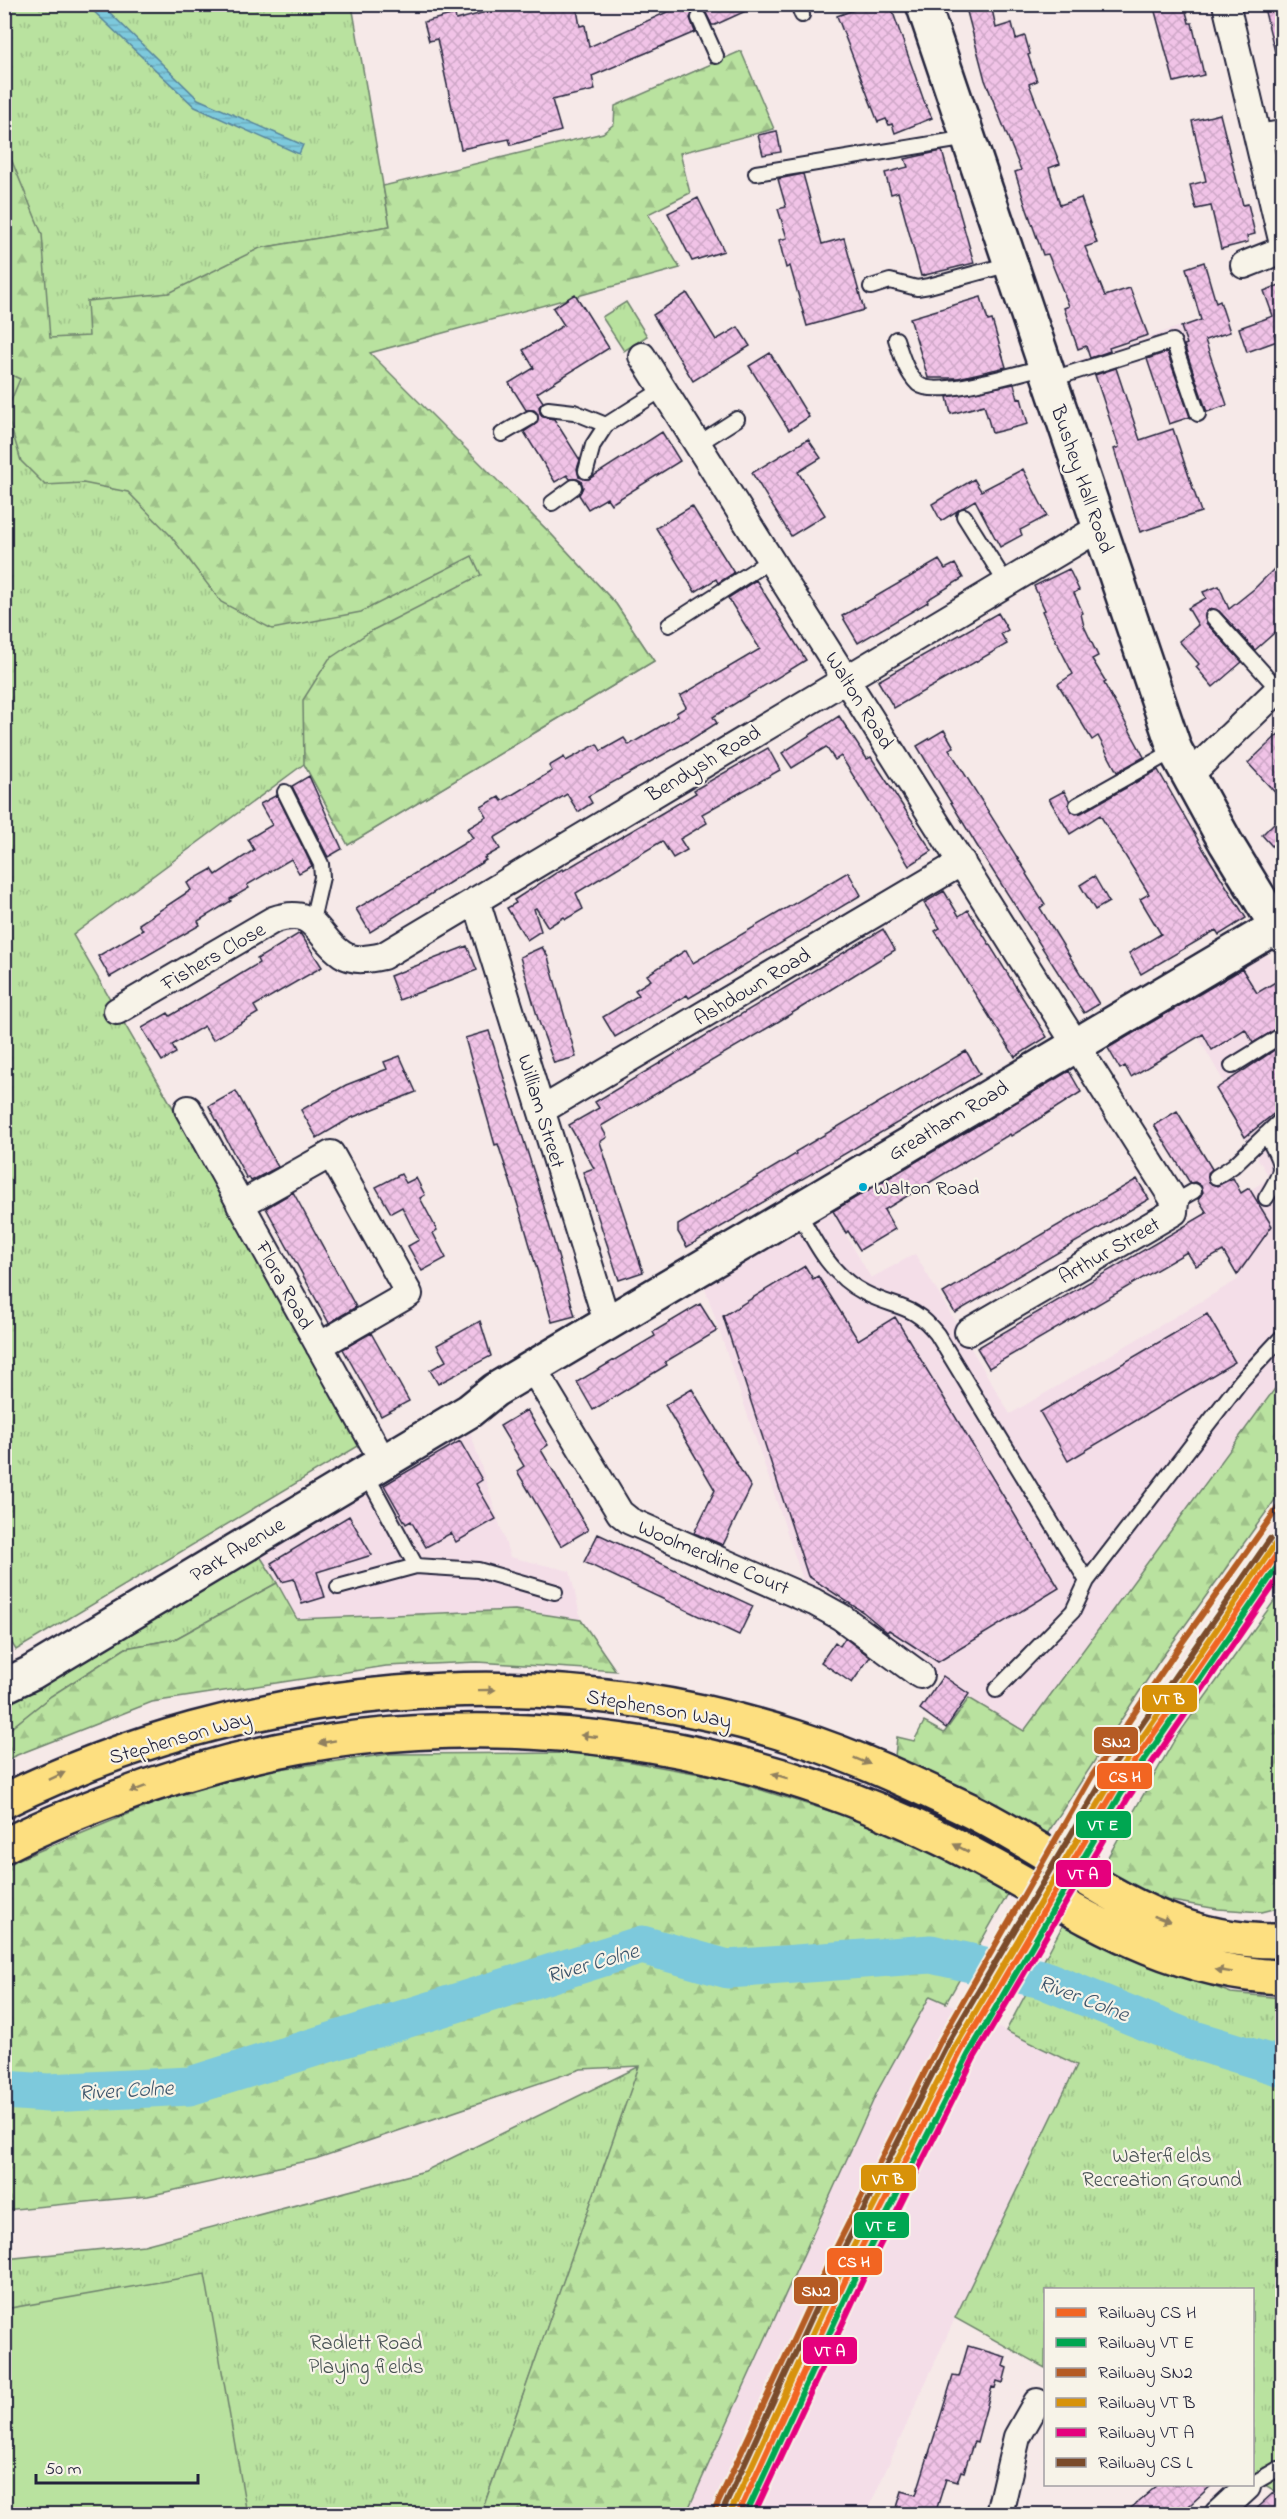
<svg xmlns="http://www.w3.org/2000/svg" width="1287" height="2519" font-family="'Indie Flower',sans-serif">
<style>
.built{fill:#f4dee8}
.grass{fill:url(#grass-tufts);stroke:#6e826d;stroke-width:1.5}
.forest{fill:url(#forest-firs);stroke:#6e826d;stroke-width:1.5}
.garden{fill:#b9e29f;stroke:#6e826d;stroke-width:1.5}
.water{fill:url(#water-rules);stroke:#59869c;stroke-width:1.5}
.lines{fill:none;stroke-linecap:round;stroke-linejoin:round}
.river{stroke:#7dc9dc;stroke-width:39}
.building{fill:url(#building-cross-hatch);stroke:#22223b;stroke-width:1.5}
.service-casing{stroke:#22223b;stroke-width:18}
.minor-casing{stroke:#22223b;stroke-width:30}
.tertiary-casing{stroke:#22223b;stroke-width:38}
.primary-casing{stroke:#22223b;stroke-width:38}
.service{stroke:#f7f3e8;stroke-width:14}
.minor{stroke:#f7f3e8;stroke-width:26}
.tertiary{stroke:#f7f3e8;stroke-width:33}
.primary{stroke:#fddf80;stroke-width:33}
.rail-1-casing{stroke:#f7f3e8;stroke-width:10}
.rail-2-casing{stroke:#f7f3e8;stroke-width:10}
.rail-3-casing{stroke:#f7f3e8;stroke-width:10}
.rail-4-casing{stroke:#f7f3e8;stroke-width:10}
.rail-5-casing{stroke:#f7f3e8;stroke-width:10}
.rail-6-casing{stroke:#f7f3e8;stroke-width:10}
.rail-1{stroke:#f26522;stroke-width:6}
.rail-2{stroke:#00a651;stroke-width:6}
.rail-3{stroke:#b55b24;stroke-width:6}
.rail-4{stroke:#d79209;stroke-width:6}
.rail-5{stroke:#e5007d;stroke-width:6}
.rail-6{stroke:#7a4b2a;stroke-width:6}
.oneway{fill:#90805e}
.bus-dot{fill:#00a9ce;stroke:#f7f3e8;stroke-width:2}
.labels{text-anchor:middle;stroke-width:4.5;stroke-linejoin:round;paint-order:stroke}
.bus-label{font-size:20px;fill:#22223b;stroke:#f7f3e8;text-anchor:start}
.street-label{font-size:21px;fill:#22223b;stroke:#f7f3e8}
.park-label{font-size:21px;fill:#485254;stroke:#f7f3e8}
.water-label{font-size:22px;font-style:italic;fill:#3d546b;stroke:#f7f3e8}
.line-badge{stroke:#f7f3e8;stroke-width:2}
.badge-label{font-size:16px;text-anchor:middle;font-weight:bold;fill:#fff}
</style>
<defs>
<pattern id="grass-tufts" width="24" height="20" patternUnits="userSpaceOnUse" patternTransform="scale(1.5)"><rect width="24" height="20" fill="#b9e29f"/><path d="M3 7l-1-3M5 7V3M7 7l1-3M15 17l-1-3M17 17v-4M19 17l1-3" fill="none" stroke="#9fc28a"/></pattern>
<pattern id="forest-firs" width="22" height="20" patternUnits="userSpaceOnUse" patternTransform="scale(1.5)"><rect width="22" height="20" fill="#b9e29f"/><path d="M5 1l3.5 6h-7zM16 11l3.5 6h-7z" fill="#9fc28a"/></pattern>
<pattern id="water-rules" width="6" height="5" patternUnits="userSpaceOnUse" patternTransform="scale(1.5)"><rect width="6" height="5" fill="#7dc9dc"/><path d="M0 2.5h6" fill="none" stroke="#6cacbe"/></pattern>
<pattern id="building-cross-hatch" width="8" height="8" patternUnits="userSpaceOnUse" patternTransform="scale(1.5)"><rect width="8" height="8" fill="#f1c3e7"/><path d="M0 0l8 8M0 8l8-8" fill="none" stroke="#cea7c7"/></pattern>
</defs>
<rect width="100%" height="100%" fill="#f6e9e8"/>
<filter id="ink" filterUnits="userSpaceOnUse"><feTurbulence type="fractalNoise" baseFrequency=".0167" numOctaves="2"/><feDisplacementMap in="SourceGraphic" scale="12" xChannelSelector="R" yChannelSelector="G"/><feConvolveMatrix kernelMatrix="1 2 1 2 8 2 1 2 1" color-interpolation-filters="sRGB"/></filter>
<g filter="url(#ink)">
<path class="built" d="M1199,320l28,85 -58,19 -22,-66 -80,25 -6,-17z
M1266,952l16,24v403l-258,352 -55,-33 -165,-115 -100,-298 127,-76 40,69 44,-24 95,160 229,-135 -35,-62 66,-39 -56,-90 10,-6 -46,-80z
M470,1431l40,126 60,14 11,49 -66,-10 -219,9 -36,-63z
M930,1995l147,70 -122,253 -89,196h-180l192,-424z"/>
<path class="grass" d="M5,5h347l38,221 -129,22 290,286 65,70 38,57 -306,184 -44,-81 -231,171 99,171 188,339 -344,205 -11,-18z
M626,302l21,34 -23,15 -22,-34z
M260,1556l17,27 -102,56 -49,9 -75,48 -46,37v-29l14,-6z
M1064,1923l39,23 128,47 51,5v497l-29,-17 -1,-188h-206l-1,78 -90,-50 122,-253 -71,-34z
M640,2066l-159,448h-476v-255l139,-14 281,-74z"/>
<path class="forest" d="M741,51l33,78 -94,24 10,40 -42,21 32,54 -310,85 181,181 65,70 38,57 -306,184 -44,-81 -1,-64 26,-41 42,-28 110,-56 -9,-19 -111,56 -89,17 -51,-27 -51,-67 -42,-43 -45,-9 -38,2 -24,-24 -11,-37v-21l10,-24 -15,-7 -1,-248 5,30 33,80 8,104 39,-2 -2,-35 82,-8 91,-45 130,-22 -7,-40 220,-53 11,-9 1,-18z
M1282,1379v111l-124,173 -111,171 -152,-78 2,-19 17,4 10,-19 20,11 25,-35 55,33z
M277,1583l20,36 218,-9 66,10 35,51 -139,-9 -91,4 -234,36 -135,53 -12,7v-29l46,-37 75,-48 49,-9z
M1282,1590v317l-20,5 -44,-3 -64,-11 -54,-27 75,-132z
M582,1753l140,25 160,49 127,65 -63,111 -16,-7 -52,94 -192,424h-205l158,-448 -58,3 -266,90 -167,37 -143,14v-342l12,-8 201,-83 172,-23z"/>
<path class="garden" d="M205,2274l42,240h-242v-205z"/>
<path class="water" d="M87,5h15l96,94 105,46 -4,9 -104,-47z"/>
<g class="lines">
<path class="river" d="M4,2090l44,3 142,-7 452,-141 86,24 203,-15 111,25 142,58 98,30"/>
</g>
<path class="building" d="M516,4h60l4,22 5,-1 4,22 96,-43h76l-46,21h-3l-7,-14 -10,-1 -5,8 5,14 -103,44 3,14 -43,10 9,31 -50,14 -2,-6 -48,10 -24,-110 -8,2 -5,-19 31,-8 1,6z
M858,4h32l34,97 8,17 -37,15 -3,-9 -3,1 -3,-6 -8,3 -41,-106 22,-8z
M965,4h26l5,24 16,-5 4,16 9,-3 5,18 -2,1 9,26 -8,3 31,80 -11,4 11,37 21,-7 16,45 -12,4 20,49 25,-8 18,47 -39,13 1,3 -20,7 -4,-12 -8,3 -14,-41 5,-2 -21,-52 -5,1 -18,-51 -10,-32 6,-2 -36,-90z
M1153,4h31l5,19h3l12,52 -30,7z
M1263,4h19v51l-6,1z
M1220,114l23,91 5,-1 7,30 -8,2 1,6 -27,7 -10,-43 -15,3 -6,-24 16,-4 -14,-60z
M777,131l4,21 -18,3 -5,-20z
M942,151l32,112 -53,13 -23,-84 -7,2 -6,-21 23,-6 -3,-8z
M803,174l19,70 22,-6 20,72 -57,16 -17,-60 -4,2 -7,-28 8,-2 -9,-29 8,-2 -8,-28z
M698,198l26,53 -32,10 -24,-48z
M1204,262l12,41 4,-2 10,31 -25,8 22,65 -20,7 -23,-67 3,-1 -6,-17 20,-7 -15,-52z
M1282,284v52l-3,-4 -5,2 3,7 -30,11 -8,-24 34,-12 -9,-25z
M687,293l29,47 22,-13 12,19 -57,35 -40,-66z
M575,294l34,54 -72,45 6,9 -4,5 1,6 3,4 11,2 26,41 -3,9 2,8 10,2 73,-47 18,29 -69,43 -4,-6 -19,11 -9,-14 4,-8 -2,-6 -4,-2h-7l-3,-4 -12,7 -31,-50 13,-9 1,-9 -4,-4h-8l-17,-27 25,-15 -11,-18 41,-25 -11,-17z
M981,297l7,24 4,-1 14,47 -48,11h-30l-18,-60z
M1167,352l23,65 -21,7 -22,-65z
M770,353l39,64 -20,13 -40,-64z
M1116,368l24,72 33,-11 28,83 -61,20 -26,-83 5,-2 -24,-72z
M1014,384l4,15 3,-1 7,26 -36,9 -8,-28 -33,9 -4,-17z
M808,439l13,19 -23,14 27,43 -34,21 -39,-63z
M1023,469l24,47 -27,14 2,5 -22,12 -25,-47 -34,21 -9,-17 42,-25 7,12z
M692,506l42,67 -16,10 -2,-4 -21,13 -39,-64z
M939,560l6,9 10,-5 8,14 -36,22 1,2 -70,41 -16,-27z
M1282,561v65l-27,24 -36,-39 -8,-3 -6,6 1,9 36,39 -29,25 -17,-20 3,-3 -20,-23 19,-16 -10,-17 18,-10 -3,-6 16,-6 10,23 25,-20z
M1069,569l10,21 -5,3 9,20 -2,1 3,12 14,30 -6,3 14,23 -2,1 40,74 -27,15 -19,-36 -6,4 -34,-56 15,-10 -21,-41 -10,-22 3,-1 -11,-24z
M756,580l50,80 -93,57 4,6 -27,17 -102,56 4,7 -14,9 -11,-18 -73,44 6,11 -16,9 2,2 -116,72 -14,-23 117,-71 -6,-9 20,-12 -6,-10 18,-10 3,4 50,-30 -3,-5 15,-9 2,4 31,-17 4,7 23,-13 5,7 49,-29 -2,-3 10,-6 -6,-11 80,-47 -32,-51z
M998,613l10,17 -7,4 6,10 -113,64 -16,-27z
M839,716l28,43 4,-2 61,94 -23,15 -68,-110 -6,4 -9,-13 -34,21 -10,-15z
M944,730l10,17 -5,2 78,124 -1,1 19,30 -5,4 59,96 -15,9 -102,-159 -65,-108z
M1282,731v69l-34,-37z
M768,748l12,22 -78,44 5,9 -27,16 7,11 -14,8 -11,-17 -86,52 7,16 -17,10 -2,-2 -16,10 -12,-19 -2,1 7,22 -14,9 -20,-32 9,-5 -2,-3 48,-31 1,2 82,-48 51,-30 -2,-3z
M1158,770l47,82 41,66 -27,17 -3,-5 -75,44 -12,-21 32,-19 -21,-35 9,-5 -49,-79 -30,19 -21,-35 15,-8 5,9 1,10 6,4 5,-1z
M309,776l33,73 -14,8 -36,-71z
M277,795l35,71 -13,7 -8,-14 -44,26 2,3 -19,11 1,2 -33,20 2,4 -90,52 -12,-21 45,-26 -4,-6 52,-34 -4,-7 25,-14 4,6 38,-25 -6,-11 24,-14 -12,-21z
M1282,815v42l-20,-22z
M848,872l13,23 -150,90 -22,13 -2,-3 -72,42 -12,-20 36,-22 -4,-5 16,-10 -4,-5 39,-25 7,13z
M1094,876l15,26 -14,8 -15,-25z
M944,891l15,25 9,-6 79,127 -32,20 -80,-126 5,-3 -16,-25z
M883,929l12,21 -119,73 -175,103 6,11 -7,5 43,130 -24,8 -36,-108 11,-4 -25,-43 30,-17 -4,-6z
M300,933l22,34 -68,39 4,7 -45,27 -9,-14 -32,19 4,8 -14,8 -20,-33 26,-15 2,3 61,-36 28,-17 -2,-4z
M467,946l10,24 -78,30 -9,-24z
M542,947l6,10 28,100 -22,6 -16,-44 -18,-62z
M1242,969l15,24 25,-15v48l-29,17 -8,-14 -33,21 -9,-16 -72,43 -6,-11 -5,3 -12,-21z
M489,1031l48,151 38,134 -23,6 -29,-101 -25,-77 -3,1 -30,-107z
M1282,1045v62l-37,30 -29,-48z
M966,1051l14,23 -293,173 -9,-15v-7l118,-71 -1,-2z
M400,1056l16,36 -65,26 -34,20 -16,-28 45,-25 41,-16 -3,-7z
M1069,1071l12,21 -55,35 -15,9 -1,-2 -126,76 11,19 -35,21 -12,-19 -2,2 -13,-22z
M236,1091l42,76 -27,14 -2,-4 -2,2 -38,-73z
M1177,1111l35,58 -4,4 1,9 8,4 16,-8 8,15 8,-5 23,38 -35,49 -14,-24 -27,15 -9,-14 -198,116 -12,-20 230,-135 -9,-14 5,-7 -2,-6 -6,-4 -5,1 -36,-58z
M401,1174l5,9 10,-5 9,17 -5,3 17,32 -4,3 13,25 -24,13 -14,-25 11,-6 -9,-17 -8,-16 -11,6 -15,-26z
M1137,1179l12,20 -194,114 -12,-20z
M293,1192l63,115 -27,16 -63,-115z
M805,1266l8,13 5,-3 40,64 37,-23 164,271 -121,74 -49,-32 -2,2 -24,-20 -55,-36 -85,-260z
M700,1304l17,27 -52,31 2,3 -74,45 -16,-28 78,-46 -2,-4z
M1207,1314l28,48 -167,99 -28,-49z
M480,1321l11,35 -53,28 -8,-14 16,-9 -9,-16z
M371,1333l38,68 -28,15 -38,-67z
M692,1389l59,98 -28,58 -29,-12 21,-43 -50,-85z
M527,1410l21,35 -7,5 47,80 -27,16 -44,-75 7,-5 -24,-40z
M460,1441l22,39 -6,4 20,35 -40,23 -5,-9 -25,14 -15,-26 -5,3 -22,-39z
M349,1516l23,39 -55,17 8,25 -23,7 -8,-25 -12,3 -11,-19z
M598,1534l155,72 -14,29 -155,-73z
M845,1638l25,19 -18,26 -31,-21 14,-20 5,4z
M943,1676l26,18 -23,34 -26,-19z
M968,2346l38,11 -3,9 4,2 -4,15 -6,-2 -2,7 -3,-1 -15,55 -3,-1 -10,31 -3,-1 -4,11 -11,-3 -11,35h-40l7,-23 14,4 37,-119 6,1z
M1159,2484h54l-33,30h-56z
M1273,2493l9,11v10h-32z"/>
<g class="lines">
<g class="service-casing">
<path id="service" d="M798,4l4,11
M699,18l17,38
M756,173l212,-35
M871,287l19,-6 27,7 12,-2 81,-22
M896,339c5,15 10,34 22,45 18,15 103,-12 126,-17
M1049,380l124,-39 25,73
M548,409l26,3 32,13
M502,434l28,-16
M698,444l39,-25
M586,471l7,-26 13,-20 57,-36
M552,503l22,-16
M964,516l42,67
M1213,617l66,73
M669,625l103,-66
M285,792l36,72 1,13 -10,44
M1077,805l98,-55
M1232,1066l50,-31
M1216,1177l17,-11 49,-47
M1266,1198c20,-32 17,-30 0,-64
M1175,1202l19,-11
M798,1211c17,32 33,65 67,82 31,16 48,10 72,41l150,247 -14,30 -77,79
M365,1472l51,94 62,4 77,22
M1087,1581l154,-200 41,-44
M338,1587l78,-21
M1252,2484l26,-15"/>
</g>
<g class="minor-casing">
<path id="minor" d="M1226,4l56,236
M1258,138l24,-4
M1244,265l38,-15
M642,356l533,846 -1,10 -7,4 -199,116
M1187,773l9,-4 86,-83
M476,900l131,422
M117,1011l156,-91c44,-15 42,16 69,34 12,8 27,5 41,2l706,-422 11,-4
M188,1109l195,352
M542,1110l420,-248
M240,1205l91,-51 78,140 -90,52
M532,1367l88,146 10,8 184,81 27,15 79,58
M999,2514l18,-77 20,-35
M1218,2514l29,-27"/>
</g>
<g class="tertiary-casing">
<path id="tertiary" d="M923,4l252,746 51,93 56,92
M4,1686l27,-13 438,-262 26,-21 782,-464"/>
</g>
<g class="primary-casing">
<path id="primary" d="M4,1801c242,-119 533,-147 791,-64 60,19 117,46 174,73 110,54 181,133 313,131
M4,1846c36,-19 74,-34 112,-48 269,-104 568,-85 826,41 115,56 206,133 340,138"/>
</g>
<use href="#service" class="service"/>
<use href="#minor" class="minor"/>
<use href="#tertiary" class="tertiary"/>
<use href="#primary" class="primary"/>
<g class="rail-1-casing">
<path id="rail-1" d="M738,2514l115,-250 108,-213 154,-261 167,-243"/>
</g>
<g class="rail-2-casing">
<path id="rail-2" d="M746,2514l114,-247 108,-212 153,-261 161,-234"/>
</g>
<g class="rail-3-casing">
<path id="rail-3" d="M713,2514l119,-258 109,-216 151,-264 87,-129 103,-145"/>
</g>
<g class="rail-4-casing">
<path id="rail-4" d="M731,2511l115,-250 109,-214 154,-261 167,-243"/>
</g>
<g class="rail-5-casing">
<path id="rail-5" d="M754,2514l113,-243 107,-213 154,-260 154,-225"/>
</g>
<g class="rail-6-casing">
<path id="rail-6" d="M724,2508l115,-250 109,-215 154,-261 168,-243"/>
</g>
<use href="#rail-1" class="rail-1"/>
<use href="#rail-2" class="rail-2"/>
<use href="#rail-3" class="rail-3"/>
<use href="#rail-4" class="rail-4"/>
<use href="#rail-5" class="rail-5"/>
<use href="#rail-6" class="rail-6"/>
</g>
<defs><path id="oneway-solid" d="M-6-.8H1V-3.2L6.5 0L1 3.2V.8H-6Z" transform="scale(1.5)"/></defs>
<g class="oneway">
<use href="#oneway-solid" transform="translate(487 1690) rotate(-1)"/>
<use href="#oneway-solid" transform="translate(589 1736) rotate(-174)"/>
<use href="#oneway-solid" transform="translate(327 1742) rotate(170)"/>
<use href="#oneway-solid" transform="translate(862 1761) rotate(22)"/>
<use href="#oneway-solid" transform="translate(57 1776) rotate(-25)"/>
<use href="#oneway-solid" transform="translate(780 1776) rotate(-163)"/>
<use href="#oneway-solid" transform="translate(138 1789) rotate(160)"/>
<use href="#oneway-solid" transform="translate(961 1848) rotate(-153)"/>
<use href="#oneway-solid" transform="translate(1162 1919) rotate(21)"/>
<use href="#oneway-solid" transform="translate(1224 1971) rotate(-171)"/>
</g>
</g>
<circle class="bus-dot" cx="863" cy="1187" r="5"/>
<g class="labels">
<g class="bus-label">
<text x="874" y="1194">Walton Road</text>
</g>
<g class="street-label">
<text transform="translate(1083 479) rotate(71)" y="7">Bushey Hall Road</text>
<text transform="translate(860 700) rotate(58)" y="7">Walton Road</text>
<text transform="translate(703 763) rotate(-31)" y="7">Bendysh Road</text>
<text transform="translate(213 956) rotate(-30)" y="7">Fishers Close</text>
<text transform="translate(752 986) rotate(-31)" y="7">Ashdown Road</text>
<text transform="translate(542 1111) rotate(73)" y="7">William Street</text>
<text transform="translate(948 1120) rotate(-31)" y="7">Greatham Road</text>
<text transform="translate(1109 1250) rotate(-30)" y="7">Arthur Street</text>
<text transform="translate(285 1285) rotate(61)" y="7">Flora Road</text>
<text transform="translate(237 1549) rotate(-31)" y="7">Park Avenue</text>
<text transform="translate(714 1557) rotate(23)" y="7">Woolmerdine Court</text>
<text transform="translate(659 1708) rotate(10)" y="7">Stephenson Way</text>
<text transform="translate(180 1737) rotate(-16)" y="7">Stephenson Way</text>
</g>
<g class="park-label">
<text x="1162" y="2162">Waterfields<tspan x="1162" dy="24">Recreation Ground</tspan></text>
<text x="366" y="2349">Radlett Road<tspan x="366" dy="24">Playing fields</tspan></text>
</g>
<g class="water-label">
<text transform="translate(592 1962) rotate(-16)" y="8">River Colne</text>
<text transform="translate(1084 1997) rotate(21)" y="8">River Colne</text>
<text transform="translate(126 2089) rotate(-3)" y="8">River Colne</text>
</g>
</g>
<g class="line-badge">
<rect x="1141" y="1684" width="57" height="29" rx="6" fill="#d79209"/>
<rect x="1093" y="1726" width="46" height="29" rx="6" fill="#b55b24"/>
<rect x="1096" y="1762" width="57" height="28" rx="6" fill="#f26522"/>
<rect x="1075" y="1810" width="57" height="29" rx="6" fill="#00a651"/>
<rect x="1055" y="1859" width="57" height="29" rx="6" fill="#e5007d"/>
<rect x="860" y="2164" width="57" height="28" rx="6" fill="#d79209"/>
<rect x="853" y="2211" width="57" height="28" rx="6" fill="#00a651"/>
<rect x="826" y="2247" width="57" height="29" rx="6" fill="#f26522"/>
<rect x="793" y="2276" width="46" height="29" rx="6" fill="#b55b24"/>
<rect x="802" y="2336" width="56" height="29" rx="6" fill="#e5007d"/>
</g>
<g class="badge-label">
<text x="1169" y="1704">VT B</text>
<text x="1116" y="1747">SN2</text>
<text x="1125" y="1782">CS H</text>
<text x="1103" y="1830">VT E</text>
<text x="1083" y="1879">VT A</text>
<text x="888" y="2184">VT B</text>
<text x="881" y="2231">VT E</text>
<text x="854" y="2267">CS H</text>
<text x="816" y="2296">SN2</text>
<text x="830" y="2356">VT A</text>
</g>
<rect width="1287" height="2519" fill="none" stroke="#f7f3e8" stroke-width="24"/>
<rect x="12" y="12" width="1263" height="2495" fill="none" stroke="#22223b" stroke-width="2" filter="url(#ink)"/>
<rect x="1044" y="2288" width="210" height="198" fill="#f7f3e8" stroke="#a29fa3" stroke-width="1.5"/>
<rect x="1056" y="2308" width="30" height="9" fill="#f26522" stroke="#a29fa3" stroke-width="1.5"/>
<text x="1098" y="2318" font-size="18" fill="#22223b">Railway CS H</text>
<rect x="1056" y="2338" width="30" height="9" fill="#00a651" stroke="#a29fa3" stroke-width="1.5"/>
<text x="1098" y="2348" font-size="18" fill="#22223b">Railway VT E</text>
<rect x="1056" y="2368" width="30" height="9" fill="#b55b24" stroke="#a29fa3" stroke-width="1.5"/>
<text x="1098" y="2378" font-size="18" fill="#22223b">Railway SN2</text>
<rect x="1056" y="2398" width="30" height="9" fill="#d79209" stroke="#a29fa3" stroke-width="1.5"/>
<text x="1098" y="2408" font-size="18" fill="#22223b">Railway VT B</text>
<rect x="1056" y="2428" width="30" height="9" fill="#e5007d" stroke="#a29fa3" stroke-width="1.5"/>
<text x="1098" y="2438" font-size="18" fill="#22223b">Railway VT A</text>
<rect x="1056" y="2458" width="30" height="9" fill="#7a4b2a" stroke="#a29fa3" stroke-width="1.5"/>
<text x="1098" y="2468" font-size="18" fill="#22223b">Railway CS L</text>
<path d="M36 2474v9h162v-9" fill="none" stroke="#22223b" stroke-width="3"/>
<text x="45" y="2474" font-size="18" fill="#22223b" stroke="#f7f3e8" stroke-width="4.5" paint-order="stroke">50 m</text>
</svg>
